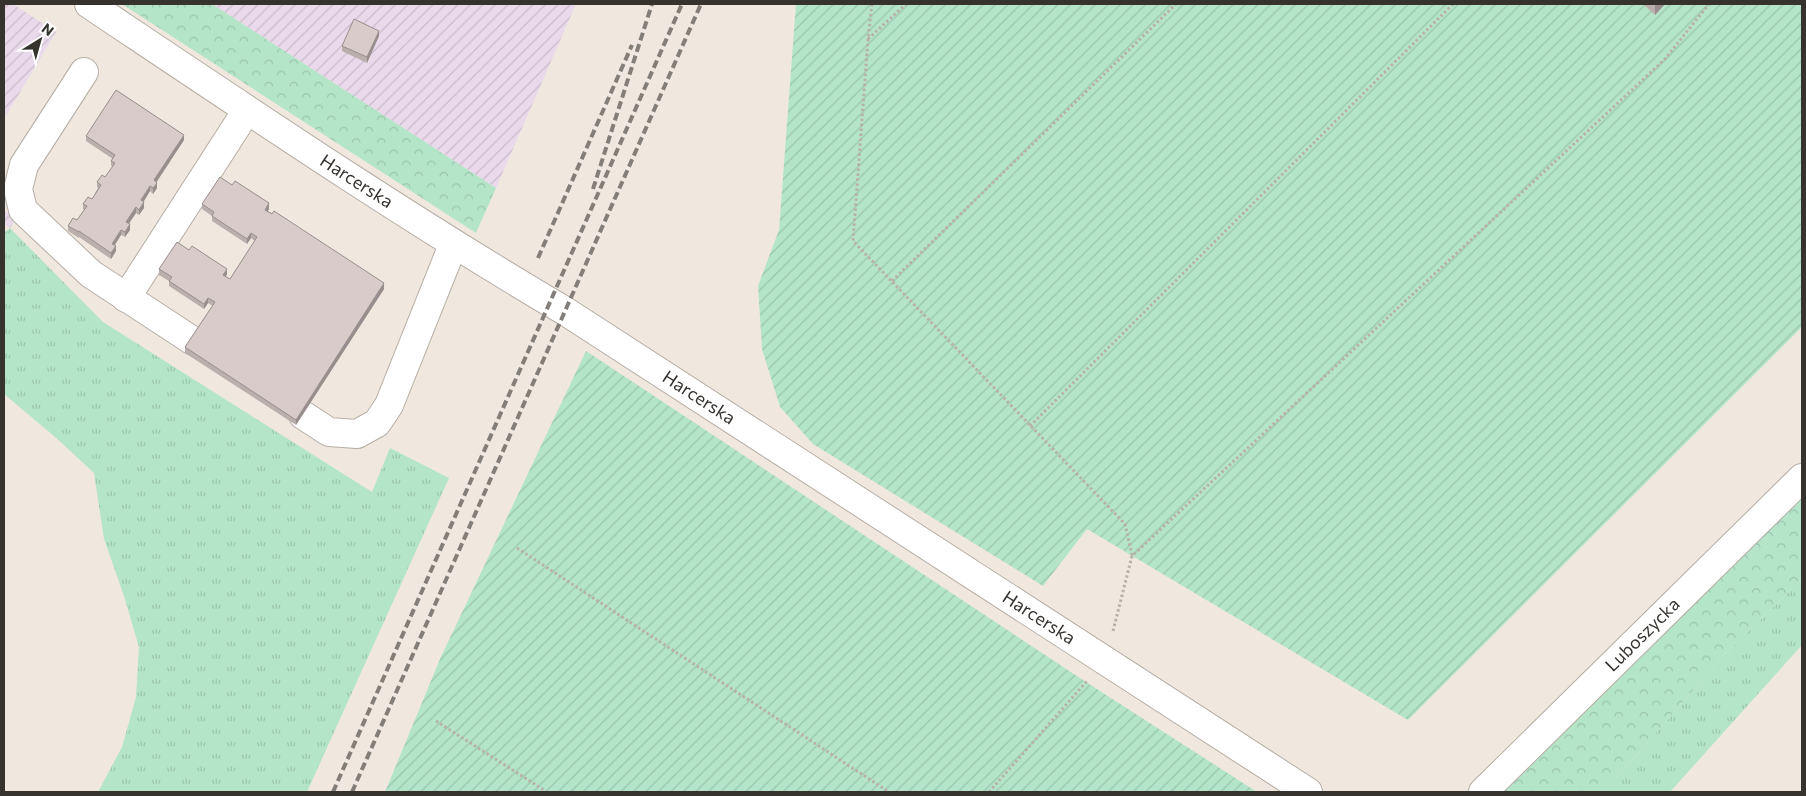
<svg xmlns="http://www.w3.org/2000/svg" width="1806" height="796" font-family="Commissioner,sans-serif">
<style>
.industrial{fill:url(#industrial-furrows)}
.grass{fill:url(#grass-tufts)}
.forest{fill:url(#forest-crowns)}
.garden{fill:url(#garden-furrows)}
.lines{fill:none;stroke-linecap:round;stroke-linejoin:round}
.minor-casing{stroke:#b5aea5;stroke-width:30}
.path{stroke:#b7b1a8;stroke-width:3;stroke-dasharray:2.5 2.5;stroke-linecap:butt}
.minor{stroke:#fff;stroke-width:28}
.rail{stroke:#837e78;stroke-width:4;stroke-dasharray:8 4;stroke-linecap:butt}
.wall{fill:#bbafae}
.shaded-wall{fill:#988e8d}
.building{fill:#d9cbca;stroke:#988e8d}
.labels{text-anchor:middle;stroke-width:4;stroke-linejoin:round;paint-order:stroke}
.street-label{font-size:18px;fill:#36332f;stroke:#fff}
</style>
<defs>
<pattern id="industrial-furrows" width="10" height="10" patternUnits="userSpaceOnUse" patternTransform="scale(1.25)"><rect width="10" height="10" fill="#ead9eb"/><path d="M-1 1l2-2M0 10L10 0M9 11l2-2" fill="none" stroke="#c9bbca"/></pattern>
<pattern id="grass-tufts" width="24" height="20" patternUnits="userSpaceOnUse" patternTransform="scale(1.25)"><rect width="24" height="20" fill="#b4e5c9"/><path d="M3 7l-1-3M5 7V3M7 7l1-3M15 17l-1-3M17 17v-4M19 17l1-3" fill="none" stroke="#9bc5ad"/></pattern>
<pattern id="forest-crowns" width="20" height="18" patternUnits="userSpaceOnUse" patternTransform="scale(1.25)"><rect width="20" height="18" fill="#b4e5c9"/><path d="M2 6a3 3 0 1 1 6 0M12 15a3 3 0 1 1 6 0" fill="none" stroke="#9bc5ad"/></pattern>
<pattern id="garden-furrows" width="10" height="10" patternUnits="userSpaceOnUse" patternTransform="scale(1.25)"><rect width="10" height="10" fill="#b4e5c9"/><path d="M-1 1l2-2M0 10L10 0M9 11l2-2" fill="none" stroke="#9bc5ad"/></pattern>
</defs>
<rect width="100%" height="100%" fill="#f0e8de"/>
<path class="industrial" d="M4,4h9l43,28 -52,87z
M212,4h364l-80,184z
M4,209l11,11 -5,8 -6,-4z"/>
<path class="grass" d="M10,228l93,94 269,170 18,-44 59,30 -142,314h-209l24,-45 14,-50 3,-50 -16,-54 -19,-54 -10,-66 -40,-37 -50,-42v-161z
M1802,579v66l-132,147h-66l122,-139z"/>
<path class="forest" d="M122,4h90l284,184 -20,45z
M1802,478v101l-76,74 -122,139h-121z"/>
<path class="garden" d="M796,4h1006v323l-394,393 -321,-191 -44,57 -230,-142 -33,-37 -18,-58 -4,-63 21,-56z
M586,351l500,331 171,110h-872l55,-133z"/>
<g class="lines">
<g class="minor-casing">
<g id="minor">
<path id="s1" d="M89,4c157,105 313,211 476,307l743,481"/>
<path d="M84,72l-60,93 -6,24 5,21 68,64 102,67"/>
<path d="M126,298l121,-188"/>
<path d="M303,415l26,17 28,2 20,-11 12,-18 64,-160"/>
<path id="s2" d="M1483,792l319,-314"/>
</g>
</g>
<path class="path" d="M872,4l-4,35 -15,202 272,283 7,31
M868,39l38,-35
M892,281l284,-277
M1030,426l423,-422
M517,548l372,244
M1113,631l19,-75 533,-497 44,-55
M436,721l111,71
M989,792l98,-111"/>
<use href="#minor" class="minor"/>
<path class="rail" d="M593,189l59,-185
M538,258l94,-213
M333,792l349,-788
M352,792l349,-788"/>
</g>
<path class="wall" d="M1643,4h22l-10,11z
M379,36l-12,27 -25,-12v-5z
M86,136l98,4 -28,42 1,6 -4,6 -3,-3 -7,11 1,6 -5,7 -3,-2 -7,11 1,6 -5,7 -4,-2 -6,10 1,6 -5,8 -32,-22v1l-11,-7v-5l9,-6 7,-10 -1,-1v-5l9,-5 6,-11 -1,-1v-5l8,-5 8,-10 -2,-1v-5l2,-2 -27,-18z
M202,204l67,5 -1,2 116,78 -88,136 -111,-72v-6l28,-41 -5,-3 -4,6 -35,-23v-5l-10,-6v-6l68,5 -2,3 5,2 25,-38 -4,-3 -4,6 -35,-23v-5l-10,-7z"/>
<path class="shaded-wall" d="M1655,4h10l-10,11z
M379,31v5l-12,27v-6z
M184,135v5l-30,46v-6z
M157,183v5l-4,6v-6z
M150,186v5l-9,15v-6z
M144,202v6l-5,7v-5z
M269,203v6l-4,6v-5z
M136,207v6l-10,14v-5z
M130,224v6l-5,7v-5z
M121,230v5l-9,14v-5z
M251,233v5l-4,6v-5z
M116,246v5l-5,8v-6z
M227,269v5l-4,7v-6z
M384,283v6l-88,136v-5z
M208,298v5l-4,6v-5z"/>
<path class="building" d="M354,19l25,12 -12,26 -25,-11z
M116,90l68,45 -30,45 3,3 -4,5 -3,-2 -9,14 3,2 -5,8 -3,-3 -10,15 4,2 -5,8 -4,-2 -9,14 4,2 -5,7 -32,-22v1l-11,-6 5,-8 4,2 10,-14 -4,-2 5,-7 4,2 9,-14 -4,-3 5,-7 3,2 10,-14 -4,-2 4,-6 -29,-19z
M220,177l12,8 3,-4 34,22 -4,7 7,4 2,-3 110,72 -88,137 -111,-73 30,-45 -7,-4 -4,6 -35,-23 3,-4 -13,-8 18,-27 12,8 3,-4 35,23 -4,6 7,4 27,-42 -6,-4 -4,6 -35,-23 2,-4 -12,-8z"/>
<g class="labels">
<g class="street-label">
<text dy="6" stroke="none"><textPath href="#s1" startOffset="321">Harcerska</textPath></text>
<text dy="6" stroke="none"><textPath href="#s1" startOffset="726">Harcerska</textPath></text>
<text dy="6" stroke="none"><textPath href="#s1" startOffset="1131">Harcerska</textPath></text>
<text dy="6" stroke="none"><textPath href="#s2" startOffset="224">Luboszycka</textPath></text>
</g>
</g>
<rect width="1806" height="796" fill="none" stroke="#36332f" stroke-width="10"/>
<g transform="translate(40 40) rotate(37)" stroke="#ffffff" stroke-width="4" paint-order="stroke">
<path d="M0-4L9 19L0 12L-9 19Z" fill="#36332f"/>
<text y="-8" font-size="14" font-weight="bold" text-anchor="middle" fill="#36332f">N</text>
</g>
</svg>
